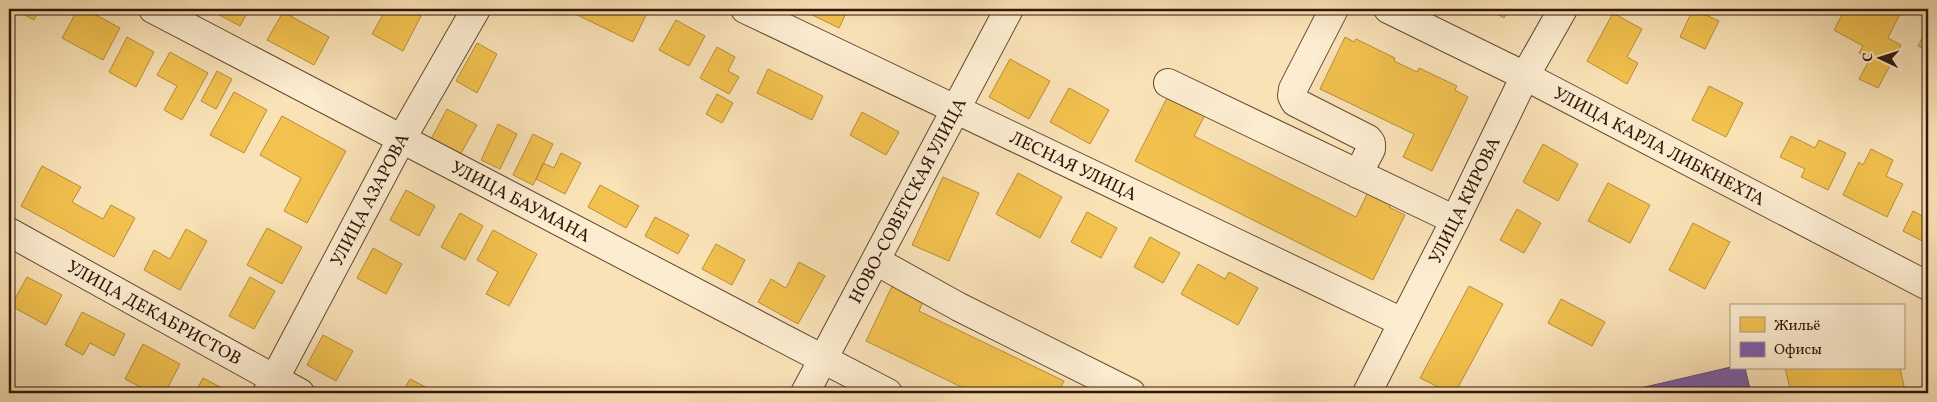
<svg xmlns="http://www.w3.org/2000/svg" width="1937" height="402" font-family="Vollkorn,serif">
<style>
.homes{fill:#f2c14e;stroke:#b88d39}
.offices{fill:#7b5ea7;stroke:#654877}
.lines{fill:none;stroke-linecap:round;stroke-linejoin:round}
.minor-casing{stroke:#634833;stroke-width:30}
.minor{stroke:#fcecd0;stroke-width:28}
.labels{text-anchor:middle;stroke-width:5;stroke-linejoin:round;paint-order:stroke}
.street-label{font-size:18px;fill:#311507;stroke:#fcecd0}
</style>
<rect width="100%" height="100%" fill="#fae2b7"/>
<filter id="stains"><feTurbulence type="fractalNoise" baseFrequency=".004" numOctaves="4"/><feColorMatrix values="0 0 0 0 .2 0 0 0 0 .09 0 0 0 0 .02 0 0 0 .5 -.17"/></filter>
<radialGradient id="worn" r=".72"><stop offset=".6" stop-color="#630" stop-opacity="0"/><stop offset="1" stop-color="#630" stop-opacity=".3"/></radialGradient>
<path class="homes" d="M14,9h26l-6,11z
M78,9h7l35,19 -17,32 -41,-22z
M208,9h41l-9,17z
M386,9h21l14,7 -18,35 -31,-17z
M572,9h71l5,2 -15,31 -62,-30z
M800,9h48l-9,19z
M1488,9h21l-5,9z
M1693,9l26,12 -14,28 -25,-12z
M1845,9h46l9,5 -12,24 13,7 -23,43 -19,-9 11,-20 -11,-6 4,-7 -29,-16z
M283,12l46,25 -15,28 -47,-25z
M1613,13l29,16 -15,28 11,6 -11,21 -40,-23z
M676,20l29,16 -16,30 -30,-16z
M1928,27v24l-10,-5z
M127,37l27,15 -18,35 -27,-15z
M1345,37l9,5 2,-3 39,19 -1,3 23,11 2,-4 38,18 -2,4 13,7 -36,74 -29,-14 11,-23 -94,-45z
M477,43l20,11 -20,39 -21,-12z
M717,47l18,10 -7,14 11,6 -10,17 -29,-16z
M170,52l38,21 -26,47 -18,-10 13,-24 -20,-11z
M1010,59l40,22 -21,38 -40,-22z
M768,69l55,27 -11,24 -55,-27z
M217,71l15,8 -16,30 -15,-8z
M1709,86l34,17 -17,34 -34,-17z
M1069,88l40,22 -19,34 -40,-22z
M234,92l33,18 -23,43 -34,-18z
M717,94l16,9 -11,20 -16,-9z
M1168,96l37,19 -11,21 162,81 13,-27 23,12 -3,5 16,8 -32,65 -238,-119z
M447,109l30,16 -17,30 -29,-16z
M862,112l37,20 -13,23 -36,-20z
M282,116l64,35 -39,72 -23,-12 17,-33 -41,-23z
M498,124l19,10 -17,35 -19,-9z
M533,134l20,10 -20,41 -20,-10z
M1791,136l24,12 4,-8 27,13 -18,37 -27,-13 4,-8 -25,-12z
M1543,144l35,20 -20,37 -35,-19z
M1871,149l22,11 -7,16 17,8 -16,33 -44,-22 16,-33 4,3z
M561,153l20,10 -16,31 -29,-15 7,-16 11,5z
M42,166l39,21 -9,15 31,17 8,-14 24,13 -21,39 -93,-51z
M1018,173l44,24 -22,41 -44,-24z
M943,177l36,16 -30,68 -37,-16z
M1608,183l42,22 -20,38 -42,-22z
M600,185l39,21 -13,22 -38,-21z
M406,190l29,16 -16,30 -29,-16z
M1517,209l24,14 -17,30 -24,-13z
M1913,211l15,8v25l-25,-13z
M1087,212l30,16 -16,30 -30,-16z
M460,213l23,13 -18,34 -24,-13z
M655,217l34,18 -11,19 -33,-18z
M1693,223l37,19 -25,47 -36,-19z
M267,228l35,19 -20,37 -35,-19z
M186,229l21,12 -27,49 -36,-20 10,-20 16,9z
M493,230l44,24 -28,52 -23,-12 12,-22 -21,-12z
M1150,237l30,16 -17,30 -29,-16z
M716,244l29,16 -13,25 -30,-16z
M373,248l29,16 -16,30 -29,-16z
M799,262l26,14 -27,48 -40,-22 13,-23 15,9z
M1198,264l27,15 4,-7 29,16 -20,37 -57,-31z
M27,277l35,18 -16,30 -35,-19z
M250,277l25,14 -21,38 -25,-13z
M894,282l31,15 -6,14 145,70 -6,12h-84l-108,-52z
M1469,286l34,18 -48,89h-5l-30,-15z
M1561,299l44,23 -13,24 -44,-23z
M82,312l43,22 -11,22 -24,-13 -7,12 -18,-10z
M323,335l30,16 -17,30 -29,-16z
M143,344l37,20 -15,29h-13l-27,-14z
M1785,368h115l5,23 -11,2h-103z
M203,378l21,11 -3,4h-26z
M410,379l27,14h-35z"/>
<path class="offices" d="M1731,367l14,1 6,25h-118l-1,-3z"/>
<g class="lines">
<g class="minor-casing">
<g id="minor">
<path id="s1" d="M153,9l735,384"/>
<path id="s2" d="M745,9l657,313"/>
<path d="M1334,9l-41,80 -1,7 3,6 73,37 3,4v6l-13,25"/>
<path id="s3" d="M1388,9l137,67 403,210"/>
<path d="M1168,83l287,137"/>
<path id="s4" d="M9,232l291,161"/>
<path d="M876,261l83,46 172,86"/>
<path id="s5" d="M267,393l135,-255 74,-129"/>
<path id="s6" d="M805,393l204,-384"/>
<path id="s7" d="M1367,393l88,-173 70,-144 38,-67"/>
</g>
</g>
<use href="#minor" class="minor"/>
</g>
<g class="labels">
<g class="street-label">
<text dy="6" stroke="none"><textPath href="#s3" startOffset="304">УЛИЦА КАРЛА ЛИБКНЕХТА</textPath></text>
<text dy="6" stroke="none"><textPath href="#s2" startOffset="364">ЛЕСНАЯ УЛИЦА</textPath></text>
<text dy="6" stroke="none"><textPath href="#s5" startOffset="219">УЛИЦА АЗАРОВА</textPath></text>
<text dy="6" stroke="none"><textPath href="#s7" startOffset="216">УЛИЦА КИРОВА</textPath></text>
<text dy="6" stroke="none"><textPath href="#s1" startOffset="415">УЛИЦА БАУМАНА</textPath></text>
<text dy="6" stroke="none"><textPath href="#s6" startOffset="218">НОВО-СОВЕТСКАЯ УЛИЦА</textPath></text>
<text dy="6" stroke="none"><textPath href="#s4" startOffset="166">УЛИЦА ДЕКАБРИСТОВ</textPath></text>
</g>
</g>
<rect width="1937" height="402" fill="none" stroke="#fae2b7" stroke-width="30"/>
<rect x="10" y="10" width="1917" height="382" fill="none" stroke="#311507" stroke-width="2.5"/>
<rect x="15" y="15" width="1907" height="372" fill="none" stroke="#311507"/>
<rect x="1730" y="304" width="175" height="65" fill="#fcecd0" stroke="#ab9680"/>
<rect x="1740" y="317" width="25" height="15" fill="#f2c14e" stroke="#ab9680"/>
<text x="1774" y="330" font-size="15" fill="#311507">Жильё</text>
<rect x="1740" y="342" width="25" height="15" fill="#7b5ea7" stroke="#ab9680"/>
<text x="1774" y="354" font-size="15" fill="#311507">Офисы</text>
<g transform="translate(1880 58) rotate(274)" stroke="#fcecd0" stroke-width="4" paint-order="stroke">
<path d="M0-4L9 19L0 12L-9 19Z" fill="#311507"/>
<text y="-8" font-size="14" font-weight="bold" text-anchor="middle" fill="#311507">С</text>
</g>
<rect width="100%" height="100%" filter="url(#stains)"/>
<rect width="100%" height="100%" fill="url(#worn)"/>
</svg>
